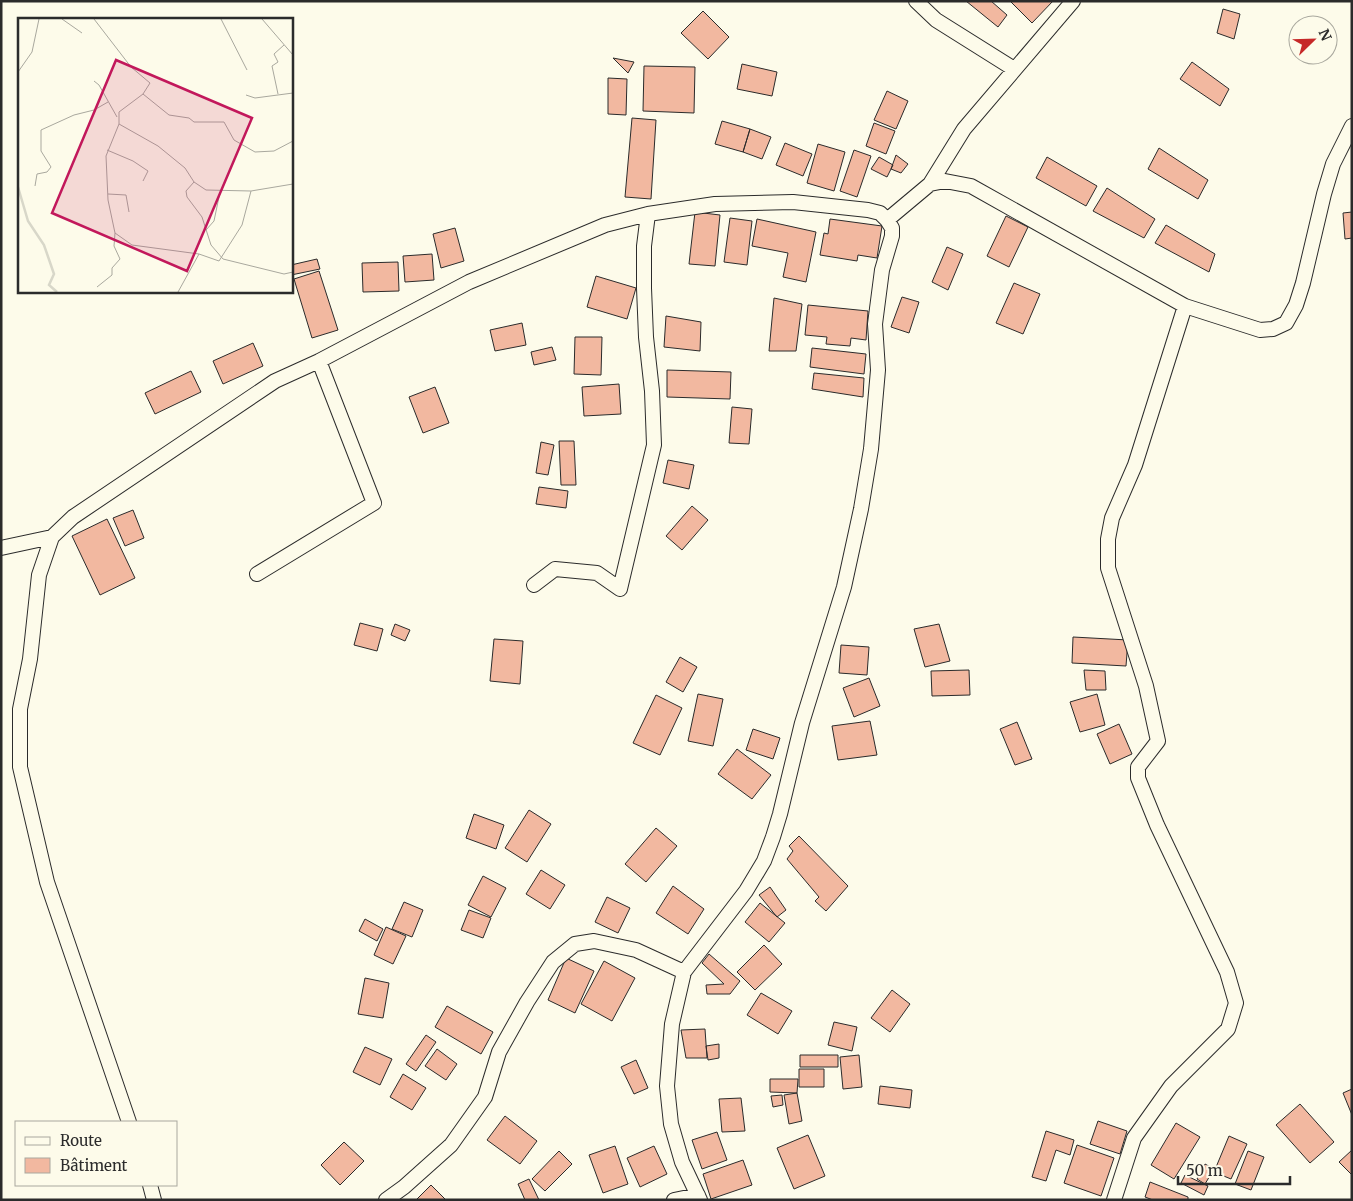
<svg xmlns="http://www.w3.org/2000/svg" width="1353" height="1201" font-family="Merriweather,serif">
<style>
.building{fill:#f2b8a0;stroke:#2b2b2b}
.lines{fill:none;stroke-linecap:round;stroke-linejoin:round}
.street-casing{stroke:#2b2b2b;stroke-width:16}
.street{stroke:#fdfbea;stroke-width:14}
.inset-river{fill:none;stroke:#d8d7c9;stroke-width:2.5}
.inset-road{fill:none;stroke:#a9a89e;stroke-width:1}
.view{fill:#c2185b;fill-opacity:0.15;stroke:#c2185b;stroke-width:2.5}
.inset-edge{fill:none;stroke:#2b2b2b;stroke-width:2.5}
</style>
<rect width="100%" height="100%" fill="#fdfbea"/>
<path class="building" d="M966,1h25l16,14 -9,12z
M1010,1h43l-21,22z
M1223,9l17,5 -6,25 -17,-6z
M703,11l26,26 -21,22 -27,-26z
M613,58l21,4 -6,11z
M1192,62l37,27 -9,17 -40,-27z
M742,64l35,8 -5,24 -35,-7z
M644,66l51,1 -1,46 -51,-2z
M608,78l19,1 -1,36 -18,-1z
M887,91l21,10 -12,28 -22,-9z
M632,118l24,2 -5,79 -26,-2z
M722,121l28,8 -7,23 -28,-8z
M874,123l21,8 -9,23 -20,-8z
M750,129l21,8 -9,22 -19,-7z
M785,143l27,11 -9,22 -27,-11z
M818,144l27,8 -11,39 -27,-8z
M1159,148l49,32 -10,19 -50,-30z
M854,150l17,6 -14,41 -17,-6z
M896,155l12,9 -7,9 -10,-4z
M879,157l14,8 -6,12 -16,-8z
M1047,157l50,29 -11,20 -50,-28z
M1107,188l48,31 -11,19 -51,-27z
M695,212l25,3 -5,51 -26,-2z
M1352,212v26l-7,1 -2,-26z
M1006,216l22,11 -19,40 -22,-11z
M730,218l22,3 -5,44 -23,-3z
M757,219l59,13 -10,50 -23,-5 5,-24 -36,-7z
M830,219l52,7 -5,32 -19,-3 -1,6 -37,-6 4,-22 4,1z
M1166,225l49,29 -6,18 -54,-29z
M455,228l9,33 -23,7 -8,-34z
M947,247l16,7 -15,36 -16,-8z
M432,254l2,26 -29,2 -2,-26z
M317,259l3,10 -29,6v-10z
M398,262l1,29 -36,1 -1,-29z
M319,271l19,59 -26,8 -18,-59z
M596,276l40,12 -9,31 -40,-12z
M1014,283l26,11 -17,40 -27,-11z
M902,297l17,5 -10,31 -18,-6z
M774,298l28,6 -6,47h-27z
M808,305l60,6 -2,29 -15,-2 -1,8 -24,-2 1,-7 -22,-2z
M666,316l35,6 -1,29 -36,-4z
M522,323l4,22 -31,6 -5,-21z
M575,337h27l-1,38 -27,-1z
M253,343l10,23 -40,18 -10,-23z
M552,347l4,13 -22,5 -3,-13z
M812,348l54,6 -2,20 -54,-7z
M667,370l64,2 -1,27 -63,-2z
M191,371l10,21 -46,22 -10,-21z
M814,373l50,5 -1,19 -51,-8z
M619,384l2,30 -37,2 -2,-29z
M435,387l14,36 -26,10 -14,-36z
M732,407l20,2 -3,35 -20,-1z
M559,441h15l2,44h-15z
M541,442l13,3 -6,30 -12,-2z
M668,460l26,5 -5,24 -26,-6z
M539,487l29,4 -2,17 -30,-4z
M692,506l16,14 -26,30 -16,-14z
M133,510l11,28 -19,8 -12,-28z
M107,519l28,59 -35,17 -28,-59z
M360,623l23,6 -6,22 -23,-6z
M395,624l15,6 -5,11 -14,-6z
M939,624l11,37 -25,6 -11,-38z
M1073,637l55,3 -2,26 -54,-3z
M494,639l29,2 -3,43 -30,-3z
M841,645l28,2 -2,28 -28,-2z
M680,657l17,10 -14,25 -17,-10z
M969,670l1,25 -38,1 -1,-25z
M1084,670l21,1 1,19h-20z
M869,678l11,28 -26,11 -11,-29z
M698,694l25,5 -10,47 -25,-5z
M1097,694l8,31 -25,7 -10,-30z
M656,695l26,13 -22,47 -27,-12z
M870,721l7,34 -39,5 -6,-34z
M1017,722l15,37 -17,6 -15,-36z
M1119,724l13,30 -22,10 -13,-30z
M753,729l27,9 -7,21 -27,-9z
M737,749l34,26 -19,24 -34,-25z
M529,810l22,14 -24,38 -22,-14z
M474,814l30,11 -8,24 -30,-11z
M656,828l21,18 -31,36 -21,-18z
M799,836l49,50 -22,25 -11,-10 4,-4 -32,-38 6,-8 -4,-5z
M541,870l24,15 -15,24 -24,-15z
M483,876l23,12 -15,29 -23,-12z
M673,886l31,23 -16,25 -32,-21z
M770,887l16,23 -9,7 -18,-22z
M607,897l23,11 -12,25 -23,-11z
M404,902l19,8 -11,27 -20,-8z
M760,903l25,20 -16,19 -24,-20z
M469,910l22,8 -8,20 -22,-8z
M365,919l18,10 -6,12 -18,-10z
M386,927l20,9 -13,28 -19,-9z
M764,945l18,19 -27,26 -18,-18z
M709,954l31,27 -10,13h-23l-1,-9 18,-1 -22,-21z
M566,958l28,13 -19,42 -27,-13z
M604,961l31,17 -23,43 -31,-17z
M365,978l24,5 -6,35 -25,-4z
M892,990l18,14 -20,28 -19,-14z
M761,993l31,18 -14,23 -31,-19z
M447,1006l46,26 -12,22 -46,-27z
M834,1022l23,5 -5,24 -24,-6z
M705,1029l2,29h-21l-5,-28z
M426,1035l10,7 -20,29 -10,-7z
M719,1044v14l-11,2 -2,-14z
M365,1047l27,12 -12,26 -27,-13z
M437,1049l20,15 -11,16 -21,-14z
M800,1055h38v12h-38z
M859,1055l3,32 -19,2 -3,-32z
M636,1060l12,28 -14,6 -13,-27z
M799,1069h25v18h-25z
M403,1074l23,14 -14,22 -22,-13z
M770,1079h28l-1,14 -27,-1z
M880,1086l32,4 -2,18 -32,-4z
M1352,1089v26l-9,-22z
M797,1093l5,28 -13,3 -5,-29z
M782,1095l1,10 -10,2 -2,-11z
M741,1098l4,33 -23,1 -3,-33z
M1300,1104l34,38 -24,21 -34,-38z
M505,1116l32,25 -17,23 -33,-24z
M1098,1121l29,10 -7,23 -30,-10z
M1176,1123l24,14 -26,42 -23,-14z
M1046,1131l28,9 -4,15 -14,-5 -10,31 -14,-4z
M717,1132l10,28 -25,9 -10,-29z
M808,1135l17,41 -31,13 -17,-41z
M1229,1136l18,8 -16,35 -17,-7z
M344,1142l20,19 -24,24 -19,-20z
M1077,1145l37,13 -13,38 -37,-13z
M615,1146l13,38 -25,9 -14,-38z
M654,1146l13,28 -27,13 -13,-29z
M1352,1150v25l-13,-13z
M559,1151l13,13 -27,27 -13,-12z
M1248,1151l16,6 -13,33 -16,-6z
M743,1160l9,25 -41,14 -8,-25z
M1205,1164l9,5 -9,15 -8,-5z
M1185,1175l23,11 -4,9 -23,-12z
M529,1179l10,21h-14l-7,-16z
M1150,1182l38,15v3h-35l-8,-3z
M431,1185l15,15h-30z"/>
<g class="lines">
<g class="street-casing">
<path id="street" d="M916,1l20,19 78,49
M930,184l34,-55 109,-128
M887,220l43,-36 15,-3 26,5 214,120 75,24 13,-1 13,-6 10,-18 7,-22 21,-89 9,-30 19,-38
M1,548l51,-11
M257,574l117,-71 -55,-142
M534,585l21,-16 42,4 23,16 34,-144 -2,-54 -6,-54 -2,-49v-42l4,-32
M129,1122l-82,-240 -27,-115v-58l10,-50 9,-84 13,-38 21,-20 202,-136 44,-20 150,-79 136,-57 43,-11 67,-10 78,-2 75,8 12,3 7,7 5,8v8l-10,34 -7,54 3,46 -7,79 -10,60 -17,78 -42,136 -22,91 -7,23 -9,24 -18,30 -62,81 -12,52 -5,62 4,38 11,38 18,38
M150,1185l4,15
M386,1200l18,-13 47,-42 34,-48 14,-45 28,-50 26,-40 22,-18 19,-3 42,9 48,22
M674,1200l24,-5
M1114,1200l20,-62 37,-52 57,-57 8,-26 -9,-31 -70,-147 -19,-47v-11l20,-26 -12,-55 -38,-118v-29l4,-21 23,-53 50,-159"/>
</g>
<use href="#street" class="street"/>
</g>
<g transform="translate(18 18)">
<rect width="275" height="275" fill="#fdfbea"/>
<path class="inset-river" d="M0,169l10,34 16,24 10,29 -5,11 8,7"/>
<path class="inset-road" d="M44,1l20,14M76,1l37,48 19,16 -7,11 -24,18v12l39,22 27,22 9,14 12,8 45,1 42,-7M203,1l26,51M244,1l31,36M0,54l14,-20 7,-33M76,63l5,4 18,32M125,76l26,21 20,3 5,4h30l10,18 21,12 19,-1 19,-10M260,76l-6,-28 6,-4 -4,-8 10,-9M228,77l9,3 38,-5M101,106l-13,32 2,44 7,33 17,12 67,9 20,7 23,-36 9,-34M89,132l26,11 15,10 -5,10M176,164l-8,9 1,6 15,20 9,28 12,14 61,15 9,-2M17,168l2,-12 10,-2 4,-5 -10,-16v-21l33,-15 20,-5 14,-8M90,176l18,1 3,17M188,212l8,-9 6,-29M79,269l15,-12v-7l8,-9 -6,-13 1,-13M160,274l21,-38"/>
<path class="view" d="M98,42l136,58 -65,153 -135,-58z"/>
<rect width="275" height="275" class="inset-edge"/>
</g>
<rect width="1353" height="1201" fill="none" stroke="#2b2b2b" stroke-width="5"/>
<rect x="15" y="1121" width="162" height="65" fill="#fdfbea" stroke="#a9a89e"/>
<rect x="25" y="1137" width="25" height="8" fill="#fdfbea" stroke="#a9a89e"/>
<text x="60" y="1146" font-size="15" fill="#2b2b2b">Route</text>
<rect x="25" y="1158" width="25" height="15" fill="#f2b8a0" stroke="#a9a89e"/>
<text x="60" y="1171" font-size="15" fill="#2b2b2b">Bâtiment</text>
<g transform="translate(1313 40) rotate(67)"><circle r="24" fill="#fdfbea" stroke="#a9a89e"/>
<path d="M0-4L9 19L0 12L-9 19Z" fill="#c62828"/>
<text y="-8" font-size="14" font-weight="bold" text-anchor="middle" fill="#2b2b2b">N</text>
</g>
<path d="M1178 1176v8h112v-8" fill="none" stroke="#2b2b2b" stroke-width="2.5"/>
<text x="1186" y="1176" font-size="15" fill="#2b2b2b" stroke="#fdfbea" stroke-width="4" paint-order="stroke">50 m</text>
</svg>
